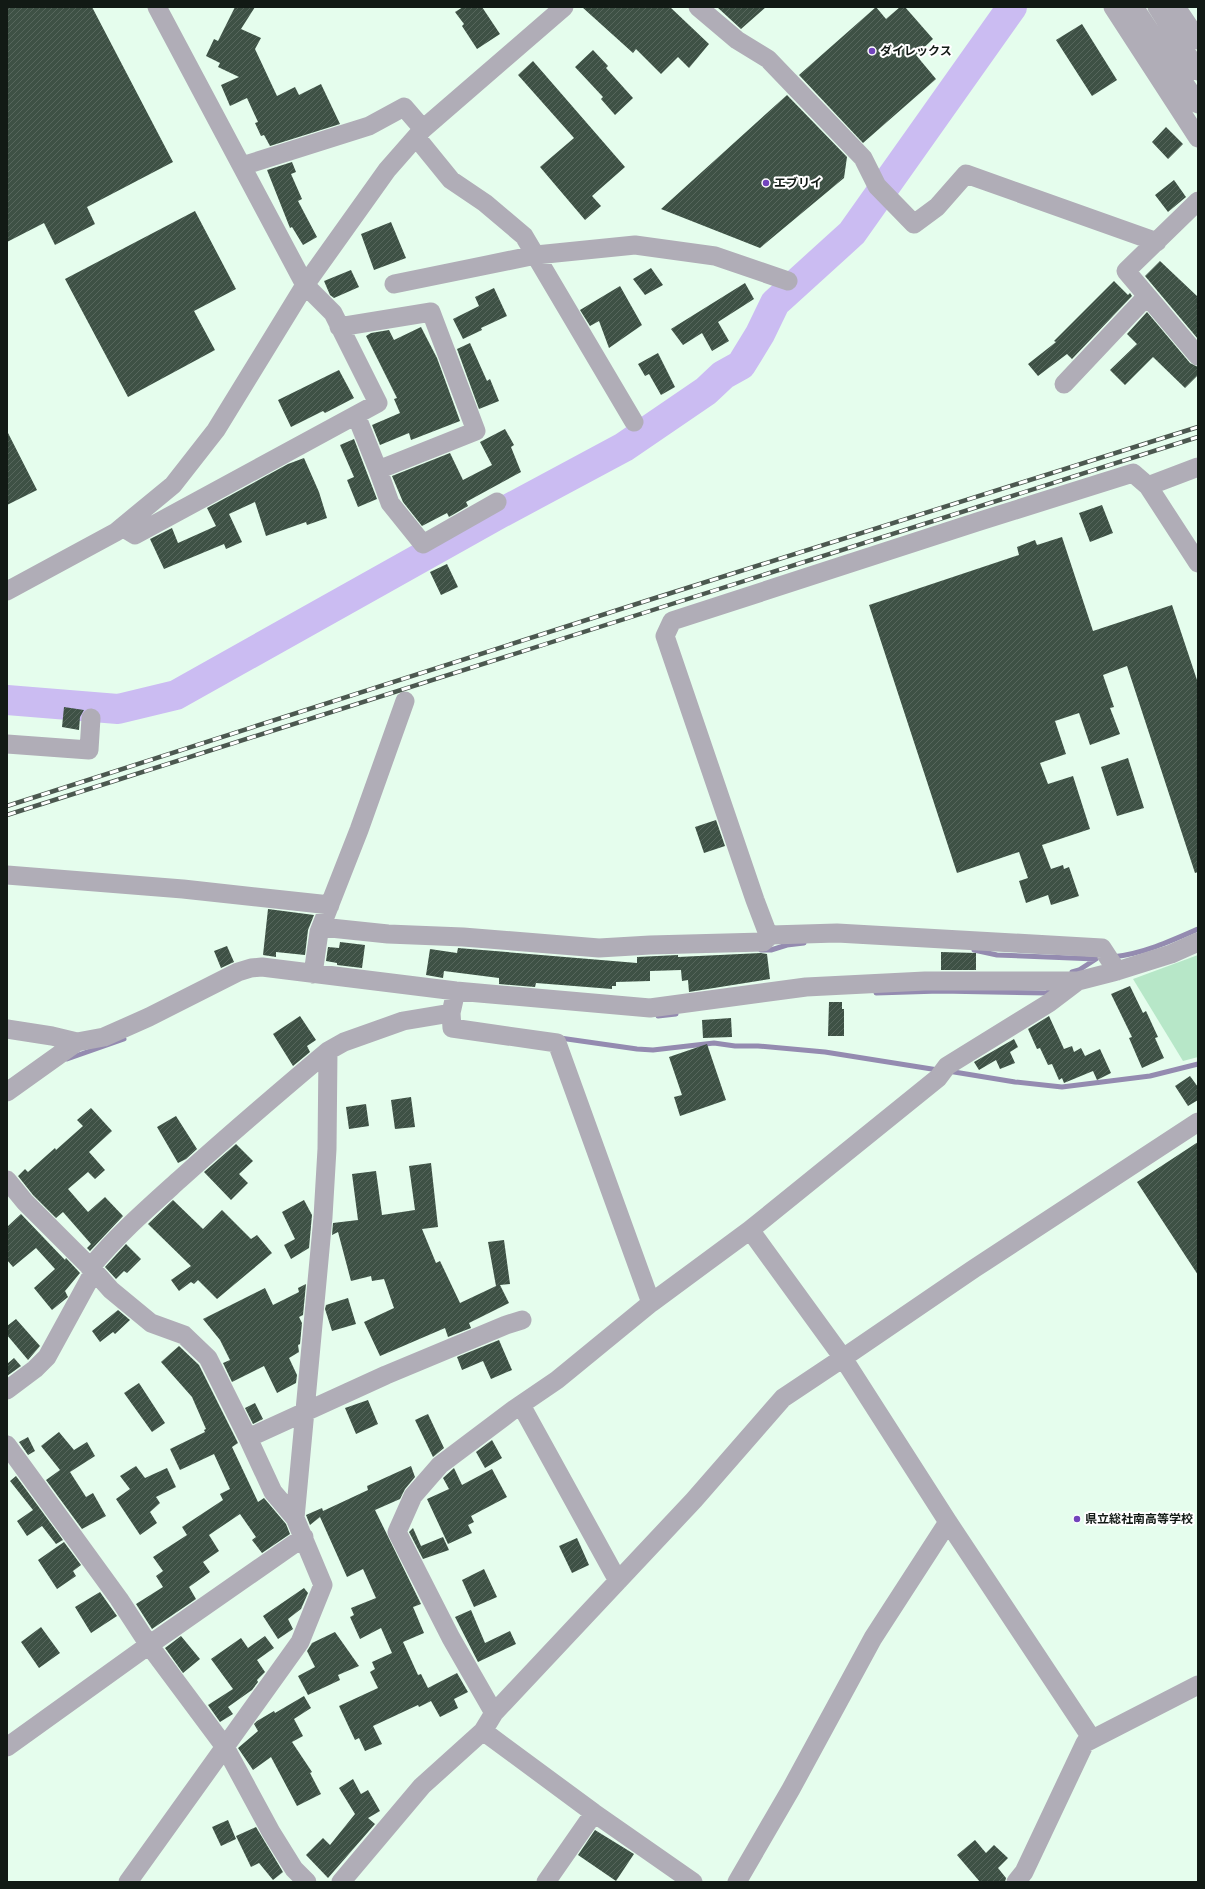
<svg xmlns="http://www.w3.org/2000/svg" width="1205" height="1889" font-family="Cabin,'Noto Sans JP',sans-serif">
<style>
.green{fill:#b7e7c8}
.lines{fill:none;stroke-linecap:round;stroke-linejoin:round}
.stream{stroke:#948bb0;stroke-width:5}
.river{stroke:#cbbcf2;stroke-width:30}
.building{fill:url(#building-hatch)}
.minor{stroke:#b0adb7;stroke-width:19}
.rail-casing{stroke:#4c5850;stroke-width:4.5}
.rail{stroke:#fff;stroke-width:3;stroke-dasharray:9;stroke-linecap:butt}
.poi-dot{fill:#7244bc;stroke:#fff;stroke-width:1.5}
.labels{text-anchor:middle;stroke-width:4;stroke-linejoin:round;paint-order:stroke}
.poi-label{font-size:12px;font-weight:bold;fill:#121a15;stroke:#fff;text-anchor:start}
</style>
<defs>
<pattern id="building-hatch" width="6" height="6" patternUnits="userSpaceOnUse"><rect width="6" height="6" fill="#3e5145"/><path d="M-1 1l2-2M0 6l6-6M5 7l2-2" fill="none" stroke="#56665c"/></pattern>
</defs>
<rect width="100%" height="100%" fill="#e5fded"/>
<path class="green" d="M1198,955v102l-15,4 -50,-82z"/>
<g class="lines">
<path class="stream" d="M761,950h10l16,-5 17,-2
M974,950l23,5 99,4
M1112,957c30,-3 59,-16 86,-28
M1072,972l7,-2 17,-11
M876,993l64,-2 107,2 3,-3
M658,1016l18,-2
M560,1038l77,11 16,1 61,-7 21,3h23l67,6 113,18
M67,1059l57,-20
M948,1071l67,11 47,5 88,-11 48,-12"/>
<path class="river" d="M7,700l111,9 58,-14 323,-181 125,-67 82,-56 17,-16 18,-10 19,-31 15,-31 77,-70 160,-226"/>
</g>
<path class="building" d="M7,7h85l81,155 -86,45 8,17 -40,21 -11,-22 -37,19z
M235,7h20l-14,22 20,9 -6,11 22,47 18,-9 4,8 22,-11 19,40 -70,22 -6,-11 -3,1 -6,-13 3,-1 -11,-24 -17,8 -9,-21 18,-8 -21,-10 2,-4 -14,-7 8,-17 4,2z
M463,7h19l18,27 -23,15 -15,-23 2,-2 -9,-12z
M582,7h88l39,37 -20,24 -11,-11 -17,17 -25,-25 -3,4z
M717,7h49l-25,22z
M876,7l10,12 14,-12h5l28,32 -17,16 20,24 -73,64 -64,-68z
M1082,24l35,56 -25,16 -36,-56z
M593,50l15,16 -2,2 27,30 -18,17 -14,-16 2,-2 -28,-30z
M533,61l92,106 -33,29 9,10 -16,14 -45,-53 34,-29 -56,-63z
M787,95l60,62 -3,21 -84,70 -99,-39z
M1166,127l17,17 -15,15 -16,-17z
M292,162l4,10 -5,2 11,25 -4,2 19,36 -14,8 -11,-18 -2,1 -23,-58z
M1174,180l12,17 -18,15 -13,-17z
M195,211l41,78 -42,22 21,39 -87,47 -63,-118z
M391,222l15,36 -32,12 -13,-36z
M1160,261l38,36v42l-53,-63z
M651,268l12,17 -18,10 -12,-16z
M351,270l8,17 -25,11 -4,-3 -6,-14z
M1114,281l14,14 2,-2 2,3 -60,63 -5,-5 -29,22 -10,-12 28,-22 -2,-1z
M745,283l9,16 -36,23 11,19 -17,10 -10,-18 -19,12 -12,-16z
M620,286l22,39 -33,23 -10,-27 -9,5 -10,-16z
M494,288l13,28 -26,12 1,2 -19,9 -10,-20 26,-13 -4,-9z
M1147,312l43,51 8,4v8l-13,13 -32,-31 -28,28 -15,-15 27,-26 -10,-10z
M421,327l16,31 23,63 -49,19 -2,-7 -29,12 -8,-20 28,-12 -6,-14 3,-1 -31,-62 5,-3 18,-3 5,10z
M470,343l17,38 3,-2 9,22 -20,8 -22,-60z
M658,353l17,34 -14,8 -12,-21 -4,2 -7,-12z
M339,370l15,28 -29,15 -2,-2 -32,16 -13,-27z
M505,429l9,16 -3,2 10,25 -55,30 2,4 -19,11 -2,-4 -25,13 -19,-24 -11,-26 58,-23 13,27 29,-15 -12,-23z
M7,431l30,59 -30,15z
M354,439l23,60 -19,8 -11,-27 7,-3 -14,-32z
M304,458l15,34 8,26 -20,7 -1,-3 -40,14 -11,-34 -26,12 13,28 -16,7 -2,-5 -60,25 -14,-30 22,-11 6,15 38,-17 -9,-18 81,-44z
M1102,505l11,28 -23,9 -11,-29z
M1062,537l31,94 79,-26 26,78v189l-3,1 -68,-207 -24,9 11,32 -4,1 10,26 -30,11 -11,-32 -24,8 11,33 -26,9 8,21 25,-8 17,53 -48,16 9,24 12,-4 1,4 5,-2 10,29 -28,9 -3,-10 -22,8 -7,-22 9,-3 -9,-26 -62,21 -88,-268 150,-50 -2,-8 18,-7 2,5z
M447,564l11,23 -17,8 -11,-23z
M64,707l20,3 -4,7 -1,13 -17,-3z
M1128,758l16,50 -27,8 -16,-49z
M716,820l9,26 -21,7 -9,-26z
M268,909l46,6 -6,15 -3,25 -29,-3v5l-13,-2z
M340,942l25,3 -3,23 -25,-3v-2l-11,-2 2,-14 11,1z
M227,946l7,16 -13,6 -7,-17z
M458,948l179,15v-6l41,-2v2l83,-4 6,1 3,25 -81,13 -1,-12 -6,1 -1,-11 -31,1v10l-34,1v4h-4v3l-76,-6 -1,4 -36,-3v-6l-55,-7 -1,7 -17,-3 4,-26 27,4z
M941,952l35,1v17h-35z
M1130,986l13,27 3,-2 12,26 -3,1 9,20 -22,10 -13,-30 3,-1 -21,-43z
M829,1002h13v7h2v27h-16z
M300,1016l16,24 -9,6 3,6 -17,14 -20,-32z
M1049,1016l15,33 8,-3 2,6 7,-4 4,8 15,-7 11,24 -14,7 -4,-9 -29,12 -2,-5 -3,2 -7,-16 -4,1 -8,-17 -3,1 -9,-20z
M731,1018l1,19 -29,1 -1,-18z
M1014,1039l4,8 -8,5 5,11 -15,6 -4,-9 -17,10 -5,-8z
M707,1044l19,56 -46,16 -6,-19 8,-2 -13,-38z
M1190,1076l8,11v13l-10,6 -13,-20z
M411,1097l4,30 -20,2 -4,-29z
M366,1104l3,22 -20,3 -3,-22z
M91,1108l21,23 -23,21 16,18 -10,9 -7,-7 -20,17 20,23 17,-15 18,19 -33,35 -3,-3 4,-4 -28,-32 -7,6 -23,-23 -15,-19 7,-7 3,3 27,-24 1,2 27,-24 -6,-6z
M176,1116l21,33 -11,10 -8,4 -21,-36z
M1198,1142v133l-61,-93z
M236,1144l17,17 -14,13 9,9 -17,17 -27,-28z
M431,1163l7,64 -16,2 14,34 4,-2 20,42 36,-17 -8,-44 16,-2 6,44 -10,1 9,18 -40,20 2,5 -23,9 -3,-9 -65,28 -16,-34 30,-14 -10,-29 -12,2 -1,-5 -20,5 -13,-49 -6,3 1,-12 25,-3 -6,-46 24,-3 6,44 33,-5 -6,-44z
M173,1200l30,29 19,-19 29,29 6,-4 15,18 -55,46 -19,-19 -4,4 -3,-2 -12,9 -8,-11 20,-14 -43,-42z
M304,1200l8,15 -3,33 -18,11 -7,-14 11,-6 -13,-27z
M21,1214l44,46 1,-2 14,15 -15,18 3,6 -16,13 -18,-22 21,-19 -19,-21 -23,19 -6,-7v-33z
M126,1244l15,15 -14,14 -3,-2 -8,8 -11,-12z
M306,1284l-3,31 -4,2 3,6 -2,21 -2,1 1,7 -10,6 8,17 -1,8 -19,10 -13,-27 -32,16 -9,-19 7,-3 -10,-20 -17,-21 62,-31 8,17 26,-13 -1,-4z
M348,1298l8,26 -24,7 -7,-22 1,-4z
M118,1310l12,10 -15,14 -2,-2 -13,10 -8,-11z
M16,1319l24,27 -12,14 -21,-25v-9z
M499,1340l13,30 -21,9 -8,-18 -21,9 -5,-13z
M179,1346l20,19 39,78 -6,4 26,55 6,-4 22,26 4,10 -28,19 -10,-13 4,-3 -16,-23 -31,21 10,16 -16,11 7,10 -21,15 7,12 -44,30 -16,-25 27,-17 -7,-11 7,-5 -10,-14 34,-22 -5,-8 41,-27 -3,-6 10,-5 -16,-35 -34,16 -10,-21 35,-17 -1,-2 2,-1 -14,-32 -31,-35z
M14,1358l7,8 -14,10v-12z
M139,1383l26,40 -13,9 -28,-39z
M368,1400l10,24 -22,10 -11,-26z
M255,1403l8,16 -10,5 -8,-16z
M428,1414l16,34 -11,9 -18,-37z
M59,1432l15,18 13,-8 8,14 -25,16 16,25 7,-4 13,23 -24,13 -36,-49 14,-10 -19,-24z
M28,1437l7,14 -7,4 -9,-13z
M492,1440l10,18 -17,10 -9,-16z
M136,1466l9,12 22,-10 9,19 -20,10 4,6 -10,9 7,11 -17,12 -24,-36 14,-10 -10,-13z
M411,1466l4,11 -10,12 -5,10 -25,11 46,94 -8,3 11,26 -21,9 15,33 3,-1 7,14 29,-15 11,19 -14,7 4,9 -18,9 -9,-16 -12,6 -1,-2 -45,21 9,18 -17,7 -6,-13 -4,2 -16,-34 39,-18 -8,-16 5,-3 -3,-7 20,-9 -11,-25 -21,11 -10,-22 4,-2 -3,-7 25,-10 -13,-29 -16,8 -27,-60 -10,8 -4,-10 16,-7 1,3 45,-21 -1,-4z
M454,1468l8,17 30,-16 15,28 -36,19 3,6 -6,3 4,8 -24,11 -21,-45 22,-10 -6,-11z
M16,1476l47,64 -7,4 -14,-18 -15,10 -10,-15 16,-11 -23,-29z
M413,1528l8,18 22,-9 6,13 -26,9 -14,-27z
M577,1538l12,27 -17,8 -13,-27z
M64,1542l17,23 -8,6 3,5 -19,13 -19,-29z
M484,1569l13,28 -23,10 -12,-27z
M304,1588l4,5 -7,16 -13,10 5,10 -15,10 -15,-23z
M100,1592l17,24 -26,17 -16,-26z
M471,1610l14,33 25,-12 6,13 -38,18 -23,-45z
M41,1627l19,26 -21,15 -18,-26z
M335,1632l24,34 -21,9 2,5 -32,15 -10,-19 17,-9 -8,-16 5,-8z
M181,1636l19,23 -17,14 -18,-25z
M265,1636l9,12 -17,12 8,12 -8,8 1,2 -6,8 -24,17 5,7 -13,8 -12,-17 25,-16 -22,-30 30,-21 7,10z
M304,1696l7,12 -17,11 9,17 -11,6 20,30 -2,1 11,21 -24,12 -26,-49 -18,13 -15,-22 20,-17 -4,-7 3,-3 17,-10 1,2z
M353,1779l8,15 7,-4 12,21 -12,7 7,6 -47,54 -22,-23 17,-17 7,7 25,-31 -16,-26z
M228,1820l8,19 -15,7 -9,-19z
M256,1827l27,45 -10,8 -14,-17 -8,4 -15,-31z
M595,1830l39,24 -18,27 -38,-26z
M975,1840l11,13 8,-8 14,13 -10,10 8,10 -1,4h-25l-23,-27z"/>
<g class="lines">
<path class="minor" d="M698,7l39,33 31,19 95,99 14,28 37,38 23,-17 29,-33 191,68
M1113,7l85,131
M1134,7l64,97
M1157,7l41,64
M1176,7l22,33
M416,137l35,43 34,23 39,33 110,186
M242,166l127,-40 35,-19 19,22
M1198,201l-72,70 72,85
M394,284l142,-29 99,-10 80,11 73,25
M339,327l92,-15 45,119 -98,39 -22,-55
M1064,384l83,-88
M1198,467l-50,19 50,77
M378,470l12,33 33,41 74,-42
M122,527l13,8 243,-132 -45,-90 -28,-28 -148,-278
M7,591l109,-59 57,-47 43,-55 89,-145 82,-115 36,-41 141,-122
M7,744l82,6 2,-32
M7,875l176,14 147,16
M321,927l67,7 75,3 136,11 51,-3 113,-3 8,-7
M1117,971l-15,-23 -265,-15 -66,2 -5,-6 -11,-29 -90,-264 7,-15 305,-99 156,-49 15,13
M313,974l6,-42 40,-102 46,-129
M451,1013l1,15 105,15 94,260
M7,1029l45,7 25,6 27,-5 45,-20 89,-45 13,-4 11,-1 194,24 194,17 156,-21 119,-6h153l39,-10 54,-17 27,-12
M7,1092l70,-50
M7,1180l18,22 69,69 -47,86 -12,12 -28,21
M90,1268c26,-32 58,-60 89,-88 49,-44 99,-87 149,-129l16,-9 59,-21 48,-8 5,-22
M94,1271l17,19 40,33 33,12 24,23 40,80 138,-63 120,-50 16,-5
M521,1405l97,176
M248,1438l25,54 22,26
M7,1445l112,154 30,46 76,102 46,85 23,37 13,13
M494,1713l-43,-75 -54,-106 16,-36 27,-31 73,-55 44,-30 94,-77 99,-73 188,-152 9,-12 102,-63 29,-22
M483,1731l111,82 99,69
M1092,1739l-144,-217 -105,-164 132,-90 223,-146
M7,1747l142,-102 155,-108
M128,1882l172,-240 23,-57 -28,-67 28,-301 4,-68 1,-98
M341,1882l81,-96 61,-55 11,-18 200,-213 89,-102 60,-40 -93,-128
M546,1882l48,-69
M737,1882l54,-93 82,-151 75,-116
M1016,1882l8,-10 61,-129 113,-58"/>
<g class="rail-casing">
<path id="rail" d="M7,806l645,-207 546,-172
M7,815l1191,-378"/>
</g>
<use href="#rail" class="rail"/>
</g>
<g class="poi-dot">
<circle cx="872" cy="51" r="4"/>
<circle cx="766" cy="183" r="4"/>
<circle cx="1077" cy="1519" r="4"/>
</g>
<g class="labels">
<g class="poi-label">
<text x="880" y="55">ダイレックス</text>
<text x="774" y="187">エブリイ</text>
<text x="1085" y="1523">県立総社南高等学校</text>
</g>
</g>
<rect width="1205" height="1889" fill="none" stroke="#121a15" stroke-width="16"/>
</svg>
